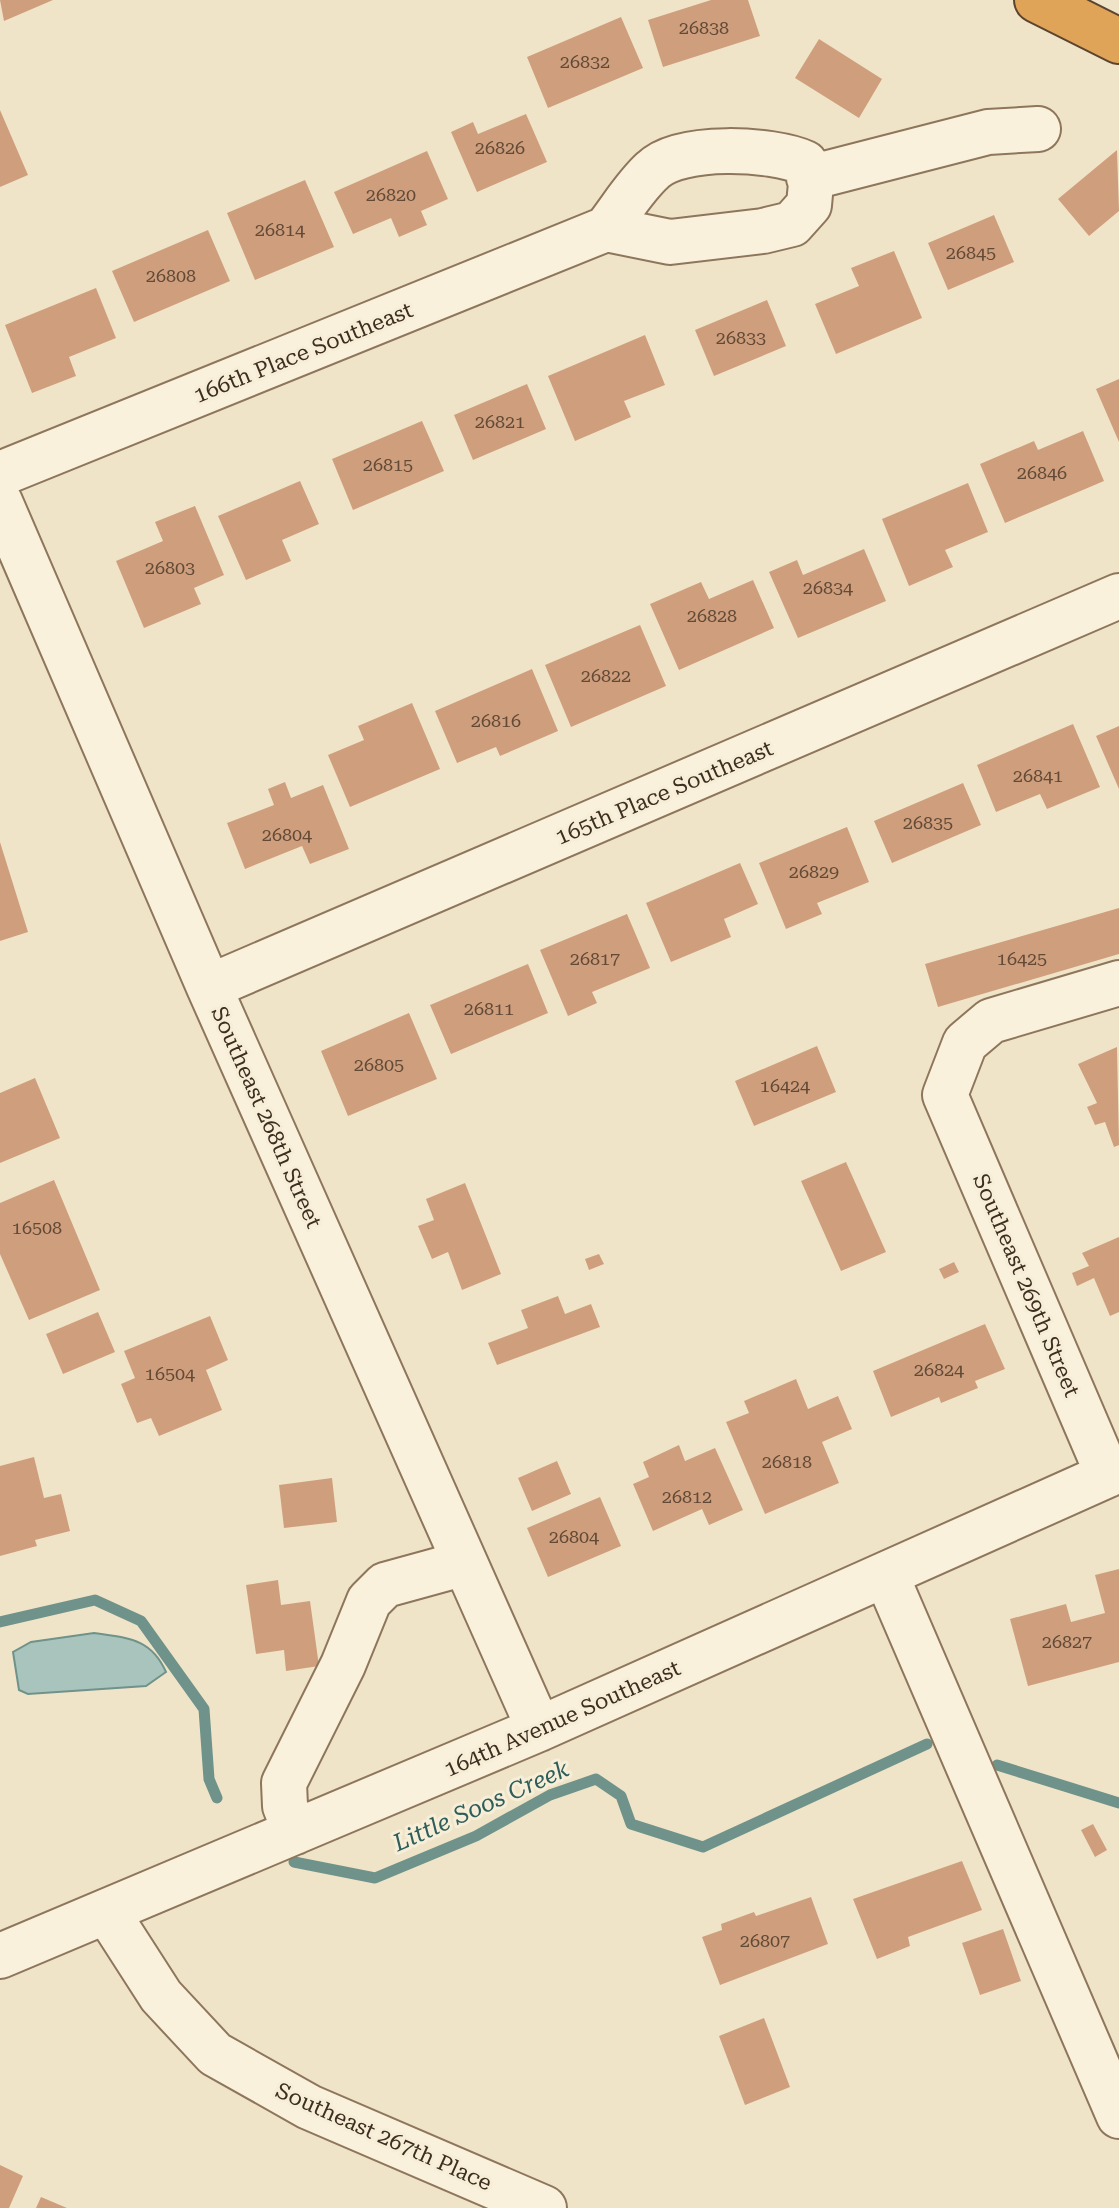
<svg xmlns="http://www.w3.org/2000/svg" width="1119" height="2208" font-family="'Roboto Serif',serif">
<style>
.water{fill:#a9c4bc;stroke:#6f938a;stroke-width:2}
.lines{fill:none;stroke-linecap:round;stroke-linejoin:round}
.stream{stroke:#6f938a;stroke-width:11}
.building{fill:#cf9f7d}
.minor-casing{stroke:#8d765c;stroke-width:48}
.highway-casing{stroke:#5b4430;stroke-width:48}
.minor{stroke:#faf1dc;stroke-width:44}
.highway{stroke:#e0a458;stroke-width:44}
.labels{text-anchor:middle;stroke-width:6;stroke-linejoin:round;paint-order:stroke}
.number-label{font-size:18px;fill:#624a37}
.street-label{font-size:22px;fill:#3d2e20;stroke:#f7eed8}
.water-label{font-size:24px;font-style:italic;fill:#2f5d5a;stroke:#f7eed8}
</style>
<rect width="100%" height="100%" fill="#f0e4c8"/>
<path class="water" d="M94,1633c34,5 57,5 72,39l-20,14 -118,8 -9,-4 -6,-38 18,-10z"/>
<g class="lines">
<path class="stream" d="M0,1622l95,-22 46,21 63,88 5,70 8,19
M997,1765l122,38
M294,1862l81,16 101,-42 74,-41 46,-16 25,17 10,28 72,23 224,-103"/>
</g>
<path class="building" d="M0,0h53l-49,21z
M711,0h37l12,36 -97,31 -15,-47z
M621,17l22,51 -95,40 -21,-51z
M819,39l63,40 -23,39 -64,-40z
M0,110l28,65 -28,12z
M526,114l21,48 -70,30 -26,-60 22,-10 5,12z
M1117,150l2,61 -30,25 -31,-37z
M427,151l21,48 -27,12 6,14 -28,12 -8,-19 -38,16 -19,-42z
M305,180l29,67 -79,33 -28,-67z
M994,215l20,47 -66,28 -20,-47z
M208,230l22,51 -96,41 -22,-51z
M894,251l28,67 -86,36 -21,-50 44,-18 -8,-18z
M96,288l20,50 -47,19 7,19 -44,17 -27,-68z
M767,300l19,46 -72,30 -19,-46z
M645,335l20,50 -41,16 7,16 -56,24 -27,-65z
M1119,379v63l-23,-53z
M527,384l19,45 -73,31 -19,-45z
M422,421l22,50 -91,39 -21,-51z
M1083,431l21,50 -99,42 -25,-59 54,-23 4,9z
M300,481l19,43 -37,16 9,21 -45,19 -28,-64z
M968,483l20,49 -43,18 8,17 -44,19 -27,-67z
M195,506l29,69 -30,13 7,16 -57,24 -28,-67 47,-20 -8,-19z
M864,549l22,52 -88,37 -29,-66 28,-12 6,15z
M753,580l21,48 -95,42 -29,-66 51,-22 8,17z
M640,625l26,61 -95,41 -26,-62z
M532,669l26,62 -58,25 -4,-9 -39,16 -22,-52z
M412,703l28,66 -90,38 -22,-52 36,-15 -6,-14z
M1073,724l27,63 -53,22 -7,-15 -44,18 -19,-47z
M1119,726v63l-23,-53z
M285,782l6,16 32,-13 26,64 -39,15 -8,-18 -57,23 -18,-46 47,-18 -6,-16z
M963,783l18,42 -89,38 -18,-42z
M847,827l22,55 -52,21 5,11 -36,15 -27,-66z
M0,842l28,90 -28,9z
M740,863l18,41 -34,15 7,18 -60,25 -25,-59z
M1119,908v46l-181,53 -13,-43z
M627,914l23,54 -58,24 5,11 -29,13 -28,-66z
M528,964l20,49 -97,41 -21,-49z
M409,1013l28,66 -89,37 -27,-65z
M817,1046l19,46 -82,34 -19,-45z
M1117,1047l2,98 -5,2 -9,-25 -10,3 -8,-18 10,-4 -19,-39z
M35,1078l25,60 -60,25v-70z
M846,1162l40,90 -45,19 -40,-90z
M54,1180l46,110 -71,30 -29,-66v-51z
M465,1183l36,91 -39,16 -14,-38 -16,7 -14,-33 16,-6 -8,-21z
M1119,1237v75l-9,4 -16,-38 -17,8 -5,-13 17,-7 -7,-13z
M599,1254l5,10 -15,6 -4,-11z
M954,1262l5,10 -15,7 -5,-10z
M558,1296l7,18 26,-10 9,23 -103,38 -9,-22 40,-15 -7,-18z
M98,1312l17,40 -52,22 -17,-40z
M210,1316l18,44 -22,10 16,40 -63,26 -8,-18 -14,5 -16,-39 14,-6 -11,-27z
M985,1324l20,45 -30,12 3,7 -37,15 -2,-6 -48,20 -18,-46z
M796,1379l12,30 30,-13 14,33 -30,13 17,41 -74,31 -39,-92 23,-9 -5,-12z
M679,1445l6,16 30,-13 28,62 -34,15 -7,-16 -49,22 -20,-47 16,-7 -6,-15z
M34,1457l10,41 17,-4 9,37 -35,9 2,6 -37,10v-90z
M557,1461l14,33 -39,17 -14,-33z
M332,1478l5,44 -53,6 -5,-43z
M600,1497l21,49 -73,31 -21,-49z
M1119,1569v93l-91,24 -18,-67 56,-15 5,18 34,-9 -10,-38z
M278,1580l3,25 29,-4 9,65 -33,5 -2,-21 -28,4 -10,-69z
M1093,1824l14,26 -12,7 -14,-27z
M962,1861l20,49 -74,27 2,9 -33,13 -24,-60z
M811,1897l17,47 -108,41 -18,-48 20,-7 -1,-6 33,-12 2,4z
M1003,1929l18,52 -41,14 -18,-52z
M764,2018l26,69 -45,18 -26,-69z
M0,2165l23,11 -14,32h-9z
M41,2197l26,11h-31z"/>
<g class="lines">
<g class="minor-casing">
<path id="minor" d="M809,178l179,-46 50,-3
M0,474l606,-245c15,-19 29,-43 47,-59 27,-26 119,-22 152,-7l6,20 -2,22 -17,19 -29,7 -93,11 -64,-13
M0,502l209,485 330,742
M209,987l910,-391
M1108,1475l-163,-380 20,-52 26,-22 128,-38
M886,1575l233,541
M295,1832l-10,-26 -1,-23 59,-118 26,-64 16,-16 80,-22
M107,1912l54,84 54,58 94,53 235,101
M0,1956l539,-227 580,-259"/>
</g>
<g class="highway-casing">
<path id="highway" d="M1037,0l82,41"/>
</g>
<use href="#minor" class="minor"/>
<use href="#highway" class="highway"/>
</g>
<g class="labels">
<g class="number-label">
<text x="704" y="34">26838</text>
<text x="585" y="68">26832</text>
<text x="500" y="154">26826</text>
<text x="391" y="201">26820</text>
<text x="280" y="236">26814</text>
<text x="971" y="259">26845</text>
<text x="171" y="282">26808</text>
<text x="741" y="344">26833</text>
<text x="500" y="428">26821</text>
<text x="388" y="471">26815</text>
<text x="1042" y="479">26846</text>
<text x="170" y="574">26803</text>
<text x="828" y="594">26834</text>
<text x="712" y="622">26828</text>
<text x="606" y="682">26822</text>
<text x="496" y="727">26816</text>
<text x="1038" y="782">26841</text>
<text x="928" y="829">26835</text>
<text x="287" y="841">26804</text>
<text x="814" y="878">26829</text>
<text x="595" y="965">26817</text>
<text x="1022" y="965">16425</text>
<text x="489" y="1015">26811</text>
<text x="379" y="1071">26805</text>
<text x="785" y="1092">16424</text>
<text x="37" y="1234">16508</text>
<text x="939" y="1376">26824</text>
<text x="170" y="1380">16504</text>
<text x="787" y="1468">26818</text>
<text x="687" y="1503">26812</text>
<text x="574" y="1543">26804</text>
<text x="1067" y="1648">26827</text>
<text x="765" y="1947">26807</text>
</g>
<g class="street-label">
<text transform="translate(303 352) rotate(-22)" y="8">166th Place Southeast</text>
<text transform="translate(664 792) rotate(-23)" y="8">165th Place Southeast</text>
<text transform="translate(267 1117) rotate(66)" y="8">Southeast 268th Street</text>
<text transform="translate(1027 1285) rotate(67)" y="8">Southeast 269th Street</text>
<text transform="translate(562 1718) rotate(-24)" y="8">164th Avenue Southeast</text>
<text transform="translate(384 2136) rotate(24)" y="8">Southeast 267th Place</text>
</g>
<g class="water-label">
<text transform="translate(481 1806) rotate(-24)" y="8">Little Soos Creek</text>
</g>
</g>
</svg>
